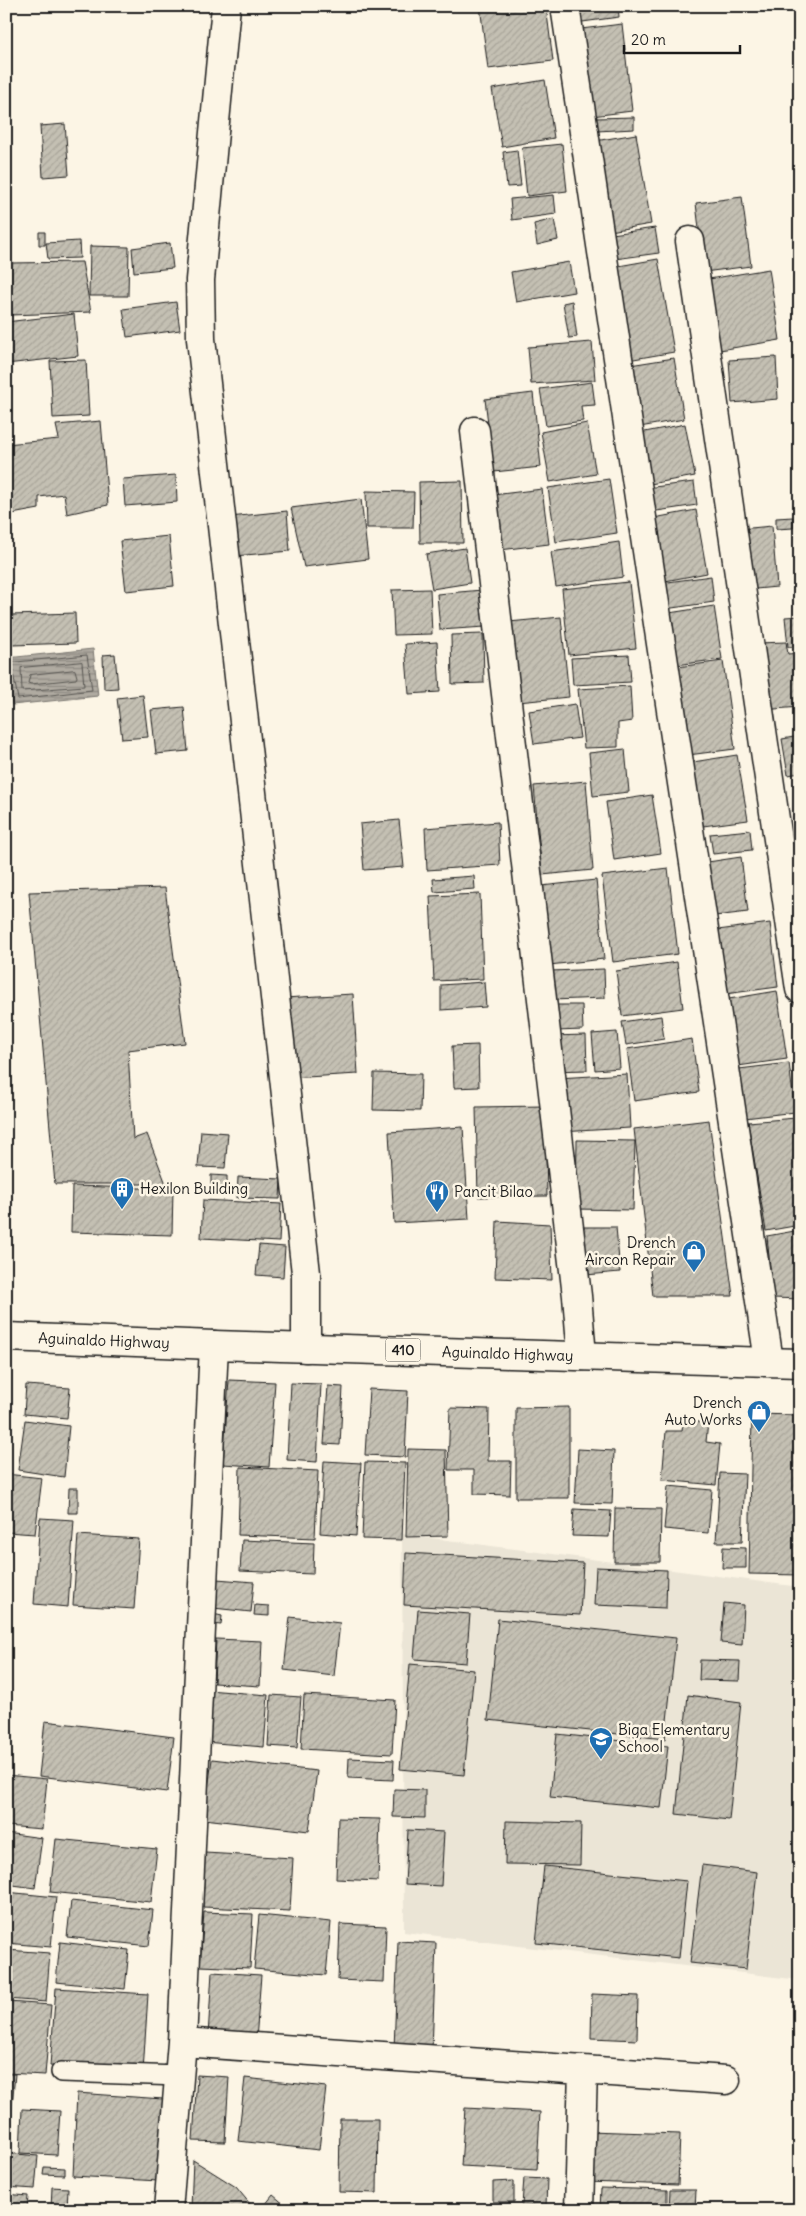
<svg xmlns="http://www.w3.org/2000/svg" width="806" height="2216" font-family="Delius,sans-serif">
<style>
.built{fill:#ebe5d6}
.water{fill:url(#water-rules);stroke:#75726c}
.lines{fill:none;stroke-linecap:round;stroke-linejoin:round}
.shore{stroke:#575551;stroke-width:1}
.building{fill:url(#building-hatch);stroke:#1c1c1c}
.lane-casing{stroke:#1c1c1c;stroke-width:22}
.street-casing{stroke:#1c1c1c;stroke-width:31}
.primary-casing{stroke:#1c1c1c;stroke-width:31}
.lane{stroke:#fcf5e5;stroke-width:19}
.street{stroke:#fcf5e5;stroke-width:28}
.primary{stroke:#fcf5e5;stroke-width:28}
.labels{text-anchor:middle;stroke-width:5;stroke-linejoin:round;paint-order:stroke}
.shield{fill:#fcf5e5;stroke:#5f5d58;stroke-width:1}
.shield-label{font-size:14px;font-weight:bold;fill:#1c1c1c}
.poi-label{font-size:15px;fill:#1c1c1c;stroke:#fcf5e5;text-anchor:start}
.street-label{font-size:15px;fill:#1c1c1c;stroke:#fcf5e5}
</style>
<defs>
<pattern id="water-rules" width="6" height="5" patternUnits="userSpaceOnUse" patternTransform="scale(1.25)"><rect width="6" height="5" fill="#b0aba1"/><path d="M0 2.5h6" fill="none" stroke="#8e8a82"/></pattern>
<pattern id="building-hatch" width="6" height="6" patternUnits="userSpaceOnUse" patternTransform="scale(1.25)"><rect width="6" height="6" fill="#c4c0b3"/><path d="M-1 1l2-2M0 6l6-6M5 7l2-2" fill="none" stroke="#a8a499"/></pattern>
</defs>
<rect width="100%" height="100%" fill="#fcf5e5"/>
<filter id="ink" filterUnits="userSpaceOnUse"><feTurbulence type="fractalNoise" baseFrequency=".02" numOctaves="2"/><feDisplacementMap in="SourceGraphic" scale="10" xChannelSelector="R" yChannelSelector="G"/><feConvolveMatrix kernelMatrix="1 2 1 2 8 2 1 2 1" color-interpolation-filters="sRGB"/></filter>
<g filter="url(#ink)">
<path class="built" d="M402,1534l398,53v393l-396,-48z"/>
<path class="water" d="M93,649l5,47 -86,9 -5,-47z"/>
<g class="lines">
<path class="shore" d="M82,662l2,24 -62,5 -1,-23z
M6,663l81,-8 5,35 -74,9 -5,-26 -7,-4
M75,670l2,7 -1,2 -45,5 -3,-1 2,-8z"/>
</g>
<path class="building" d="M480,6h66l7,55 -65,8z
M573,6h45l1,11 -44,6z
M622,24l10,87 -40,5 -11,-87z
M545,80l9,58 -52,9 -10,-58z
M634,117v12l-37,2 -1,-13z
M65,124l4,51 -26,2 -3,-51z
M636,134l15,90 -41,7 -15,-90z
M562,144l5,47 -40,5 -5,-48z
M517,150l4,36 -14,1 -4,-35z
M554,195l2,19 -44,6 -2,-21z
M742,197l9,69 -47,6 -8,-69z
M554,219l4,21 -21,5 -3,-21z
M655,228l4,25 -44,6 -3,-25z
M39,232h6v13h-6z
M79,241l1,17 -32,1 -2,-16z
M170,243l3,25 -39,4 -2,-24z
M90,246l39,1 -1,49h-39z
M658,259l16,93 -46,8 -15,-93z
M82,262l9,50 -80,3 -1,-52z
M569,262l5,30 -58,10 -5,-30z
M769,269l11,71 -66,11 -11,-71z
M572,301l5,36 -8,1 -6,-35z
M176,302l4,28 -53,7 -4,-28z
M74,314l4,42 -72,8v-42z
M592,342l3,38 -64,4 -3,-37z
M776,357l2,42 -46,4 -3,-43z
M674,358l10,61 -44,8 -10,-62z
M86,360l3,56 -36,2 -3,-57z
M592,382l3,23 -14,1 2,15 -37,5 -6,-37z
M533,393l8,74 -47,5 -9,-73z
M101,421l7,84 -41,9 -3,-20 -25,3v12l-27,5v-14h-6v-56l53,-5 -3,-14z
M587,423l9,51 -46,8 -9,-50z
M685,424l10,52 -45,8 -10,-51z
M176,475l1,27 -52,4 -2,-27z
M609,479l8,54 -61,9 -8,-54z
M462,481l1,62h-43l-1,-61z
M694,482l3,23 -47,7 -4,-24z
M542,489l7,55 -49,6 -7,-55z
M366,491l48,1 -1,36h-46z
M361,499l7,60 -64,8 -13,-59z
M696,510l11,63 -42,8 -11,-63z
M287,511l3,40 -56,5 -4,-39z
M793,517v11l-17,1v-11z
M772,526l5,61 -32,3 -5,-61z
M169,536l5,50 -48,5 -6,-50z
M619,542l4,35 -67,10 -5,-35z
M465,548l5,35 -38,6 -6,-35z
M711,576l3,26 -49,7 -4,-26z
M629,582l7,66 -67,7 -7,-66z
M795,585h5v23h-3z
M430,589l2,45 -38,1 -2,-45z
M482,590l3,37 -45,3 -3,-36z
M714,606l8,53 -46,6 -7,-52z
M75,613l1,30 -64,2 -1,-30z
M800,616v30l-12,1 -3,-30z
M561,617l8,80 -51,5 -9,-80z
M483,634l1,49 -32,1 -1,-49z
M437,642l3,50 -31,2 -4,-50z
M786,642l2,12 12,-1v54l-38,3 -5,-67z
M115,654l3,34 -14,1 -1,-34z
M629,655l2,27 -58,3 -2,-27z
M723,661l12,88 -47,6 -11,-88z
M630,686l2,35 -14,2v24l-34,1 -6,-59z
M143,695l5,42 -26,2 -5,-41z
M575,704l5,34 -46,6 -5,-33z
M184,707l4,44 -32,3 -5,-44z
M800,736v37l-12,2 -6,-36z
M625,749l4,43 -36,4 -4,-43z
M737,755l11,65 -45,6 -10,-64z
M586,781l7,89 -51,5 -8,-89z
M652,795l9,58 -47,7 -8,-58z
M399,820l5,47 -40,3 -4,-46z
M498,822l2,43 -73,5 -2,-42z
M750,830l2,20 -39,4 -3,-20z
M741,857l7,55 -33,4 -7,-54z
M668,868l10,86 -65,8 -11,-86z
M474,876l1,13 -41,3 -1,-13z
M596,880l8,79 -55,6 -8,-79z
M165,888l20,155 -57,7 5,89 14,-5 19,50h-111l-26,-292z
M480,894l3,85 -49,2 -4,-85z
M770,923l8,64 -53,7 -7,-64z
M677,962l6,46 -61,8 -6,-45z
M604,969l1,29 -53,2 -1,-29z
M484,982l2,25 -45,3v-25z
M777,991l10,68 -49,7 -9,-67z
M353,994l5,80 -69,4 -5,-80z
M556,1005h26l1,25 -27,1z
M661,1016l3,23 -38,6 -4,-23z
M617,1032l3,36 -25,2 -3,-36z
M586,1035l1,35 -36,1 -1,-35z
M692,1039l7,53 -65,9 -7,-52z
M478,1045l1,42 -25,1 -2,-42z
M789,1063l6,49 -50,6 -6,-49z
M374,1073l47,1 -1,37 -47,-1z
M627,1074l3,54 -70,4 -3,-54z
M545,1106l2,90 -69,1 -2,-90z
M796,1118l4,22v85l-34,6 -18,-109z
M709,1120l24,176h-80l-19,-167z
M463,1127l6,92 -75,4 -5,-91z
M201,1131l27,2 -3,35 -27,-1z
M577,1140l58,1 -2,69 -57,-1z
M211,1175l16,1v18h-16z
M238,1177l43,2 -1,20 -43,-1z
M72,1186l101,3 -1,46 -101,-3z
M203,1200l78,4 -2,38 -78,-4z
M497,1221l53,3 2,56 -57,-2z
M582,1227h34l4,45 -34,3z
M800,1230v69l-27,-1 -6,-62z
M259,1245l26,2 -2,30 -27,-2z
M229,1380l46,2 -6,85 -46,-3z
M291,1383l30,1 -4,78 -30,-2z
M26,1385l44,3 -3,30 -43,-4z
M328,1386l15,1 -3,58 -16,-1z
M369,1389l39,2 -3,66 -40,-2z
M569,1407v91h-53v-90z
M450,1408l39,1 -1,52h23l-1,34 -36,-1v-24h-26z
M752,1414l48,1v160l-51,-1z
M25,1420l44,6 -5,51 -46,-7z
M683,1422h25l-2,20 14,2 -4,41 -54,-5 4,-49h16z
M408,1449l38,1 2,86 -42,1z
M578,1449l36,2 -2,53 -37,-1z
M324,1461l37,2 -5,73 -36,-3z
M365,1462l40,1 -3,77 -40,-1z
M240,1467l78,4 -3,67 -77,-3z
M720,1473l25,1 -3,68h-26z
M6,1474l36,4 -7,56 -29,-2z
M668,1486l44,4 -4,43 -44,-4z
M69,1488h9v25h-10z
M615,1508l46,1 -1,53h-46z
M574,1509l37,2 -2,26 -37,-1z
M40,1518l34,2 -6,87 -34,-3z
M78,1535l61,4 -5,70 -61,-4z
M242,1540l72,3 -1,31 -73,-3z
M723,1547l23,1v20h-24z
M406,1553l177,10 -3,52 -176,-10z
M596,1567l71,3 -1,38 -72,-3z
M217,1579l37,3 -3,30 -38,-4z
M724,1603l20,2 -2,40 -21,-2z
M255,1605l14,1v10l-15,-1z
M418,1610l52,4 -4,49 -52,-4z
M213,1614l9,2 -1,9 -10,-1z
M290,1617l50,6 -6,53 -50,-6z
M498,1619l178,19 -11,101 -177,-19z
M216,1639l46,2 -2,45 -46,-3z
M700,1660l40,1 -1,20 -40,-1z
M410,1664l64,6 -10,105 -64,-6z
M208,1690l60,5 -4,52 -60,-5z
M271,1695l30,2 -4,51 -29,-2z
M304,1695l91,5 -3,54 -91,-5z
M688,1695l53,7 -12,118 -53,-6z
M45,1721l129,16 -7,55 -128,-16z
M557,1734l111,12 -7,62 -111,-11z
M349,1758l45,2 -1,20 -45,-2z
M212,1759l105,12 -8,60 -105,-12z
M6,1775l41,4 -5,50 -36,-3z
M394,1789l31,1v28l-32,-1z
M338,1818l42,1 -2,62 -42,-2z
M506,1821l75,2 -1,42 -75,-1z
M408,1830l36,2 -3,54 -36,-2z
M6,1833l36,5 -7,50 -29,-4z
M56,1839l101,10 -6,53 -101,-10z
M205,1853l88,5 -3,53 -87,-4z
M702,1865l55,7 -11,97 -56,-6z
M544,1866l143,15 -8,77 -143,-15z
M6,1892l50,5 -5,50 -45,-4z
M71,1901l82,9 -4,36 -82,-9z
M204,1912l49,2 -3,54 -50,-2z
M259,1915l72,7 -5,53 -72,-6z
M340,1924l46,2 -2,56 -46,-2z
M398,1941l38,2 -4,108 -38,-1z
M60,1942l69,8 -4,39 -69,-7z
M6,1950l44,3 -4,49 -40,-3z
M212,1972l49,3 -5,65 -48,-4z
M56,1988l92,6 -5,78 -93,-6z
M592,1994l46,2 -1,44 -46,-2z
M8,2002l43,3 -6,70 -39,-2z
M6,2074h9l-4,42 -5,-1z
M197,2075l32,2 -4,65 -32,-1z
M245,2078l81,9 -7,63 -81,-9z
M77,2093l86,6 -5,82 -85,-5z
M465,2108l75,4 -3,58 -76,-4z
M22,2109l38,2 -3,44 -37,-2z
M340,2119h38l-1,74 -38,-1z
M588,2131l92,3 -2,51 -92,-3z
M6,2153l32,3 -3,33 -29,-2z
M193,2160l43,27 19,23 -64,-2z
M44,2167l21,1v7l-22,-1z
M524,2178l23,1 -1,27 -24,-1z
M514,2181v21h-21v-20z
M52,2187l16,1 -1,22h-16z
M601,2188l66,2v20h-67z
M670,2190h26l-1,20h-26z
M6,2194l22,2 -1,14h-21z
M273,2195l18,15h-30z"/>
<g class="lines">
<g class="lane-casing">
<path id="lane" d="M61,2072l118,4"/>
</g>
<g class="street-casing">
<path id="street" d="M226,6l-26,274 1,59 105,934v75
M565,6l204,1355
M690,241l110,748
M475,431l102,865 5,60
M182,2042l544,38
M168,2210l14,-168 32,-697
M579,2210l4,-140"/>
</g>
<g class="primary-casing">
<g id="primary">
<path id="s1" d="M6,1337l208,8 586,18"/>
</g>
</g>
<use href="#lane" class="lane"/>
<use href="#street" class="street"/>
<use href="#primary" class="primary"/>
</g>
</g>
<defs>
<g id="building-pin" transform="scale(1.25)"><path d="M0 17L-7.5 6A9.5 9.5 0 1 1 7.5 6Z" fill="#1f6fb2" stroke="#fcf5e5"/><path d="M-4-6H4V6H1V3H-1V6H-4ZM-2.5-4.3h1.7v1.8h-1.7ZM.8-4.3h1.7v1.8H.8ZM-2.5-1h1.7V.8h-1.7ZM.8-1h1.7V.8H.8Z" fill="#fff"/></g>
<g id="restaurant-pin" transform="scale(1.25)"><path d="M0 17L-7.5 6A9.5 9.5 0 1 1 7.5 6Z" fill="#1f6fb2" stroke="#fcf5e5"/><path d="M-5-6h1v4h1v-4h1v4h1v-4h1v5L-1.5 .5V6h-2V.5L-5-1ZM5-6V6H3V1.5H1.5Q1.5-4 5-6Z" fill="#fff"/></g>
<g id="shop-pin" transform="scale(1.25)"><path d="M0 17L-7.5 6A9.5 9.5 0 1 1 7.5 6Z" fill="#1f6fb2" stroke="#fcf5e5"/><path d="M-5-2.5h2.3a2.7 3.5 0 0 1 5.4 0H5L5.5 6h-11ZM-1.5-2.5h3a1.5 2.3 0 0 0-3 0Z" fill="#fff"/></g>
<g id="school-pin" transform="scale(1.25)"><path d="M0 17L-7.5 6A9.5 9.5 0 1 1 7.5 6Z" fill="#1f6fb2" stroke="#fcf5e5"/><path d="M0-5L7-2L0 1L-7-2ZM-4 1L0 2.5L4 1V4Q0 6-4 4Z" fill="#fff"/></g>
</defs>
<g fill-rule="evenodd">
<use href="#building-pin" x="122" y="1189"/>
<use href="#restaurant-pin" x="437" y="1192"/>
<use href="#shop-pin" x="694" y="1252"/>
<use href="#shop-pin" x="759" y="1412"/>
<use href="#school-pin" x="601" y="1739"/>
</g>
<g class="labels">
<rect class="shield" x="385.5" y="1338.5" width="35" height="23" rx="4"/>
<g class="shield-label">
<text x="403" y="1355">410</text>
</g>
<g class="poi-label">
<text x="140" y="1194">Hexilon Building</text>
<text x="454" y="1197">Pancit Bilao</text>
<text x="676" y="1248" text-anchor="end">Drench<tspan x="676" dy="17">Aircon Repair</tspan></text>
<text x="742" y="1408" text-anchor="end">Drench<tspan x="742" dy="17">Auto Works</tspan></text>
<text x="618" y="1735">Biga Elementary<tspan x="618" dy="17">School</tspan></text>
</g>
<g class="street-label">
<text dy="5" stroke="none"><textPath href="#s1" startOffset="98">Aguinaldo Highway</textPath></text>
<text dy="5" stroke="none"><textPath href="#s1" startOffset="502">Aguinaldo Highway</textPath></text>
</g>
</g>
<rect width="806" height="2216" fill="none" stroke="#fcf5e5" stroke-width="25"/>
<rect x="12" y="12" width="781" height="2191" fill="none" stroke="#1c1c1c" stroke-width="2" filter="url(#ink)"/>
<path d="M624 45v8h116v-8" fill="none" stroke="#1c1c1c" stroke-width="2.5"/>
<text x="631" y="45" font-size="15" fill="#1c1c1c" stroke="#fcf5e5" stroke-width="4" paint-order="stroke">20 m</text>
</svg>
